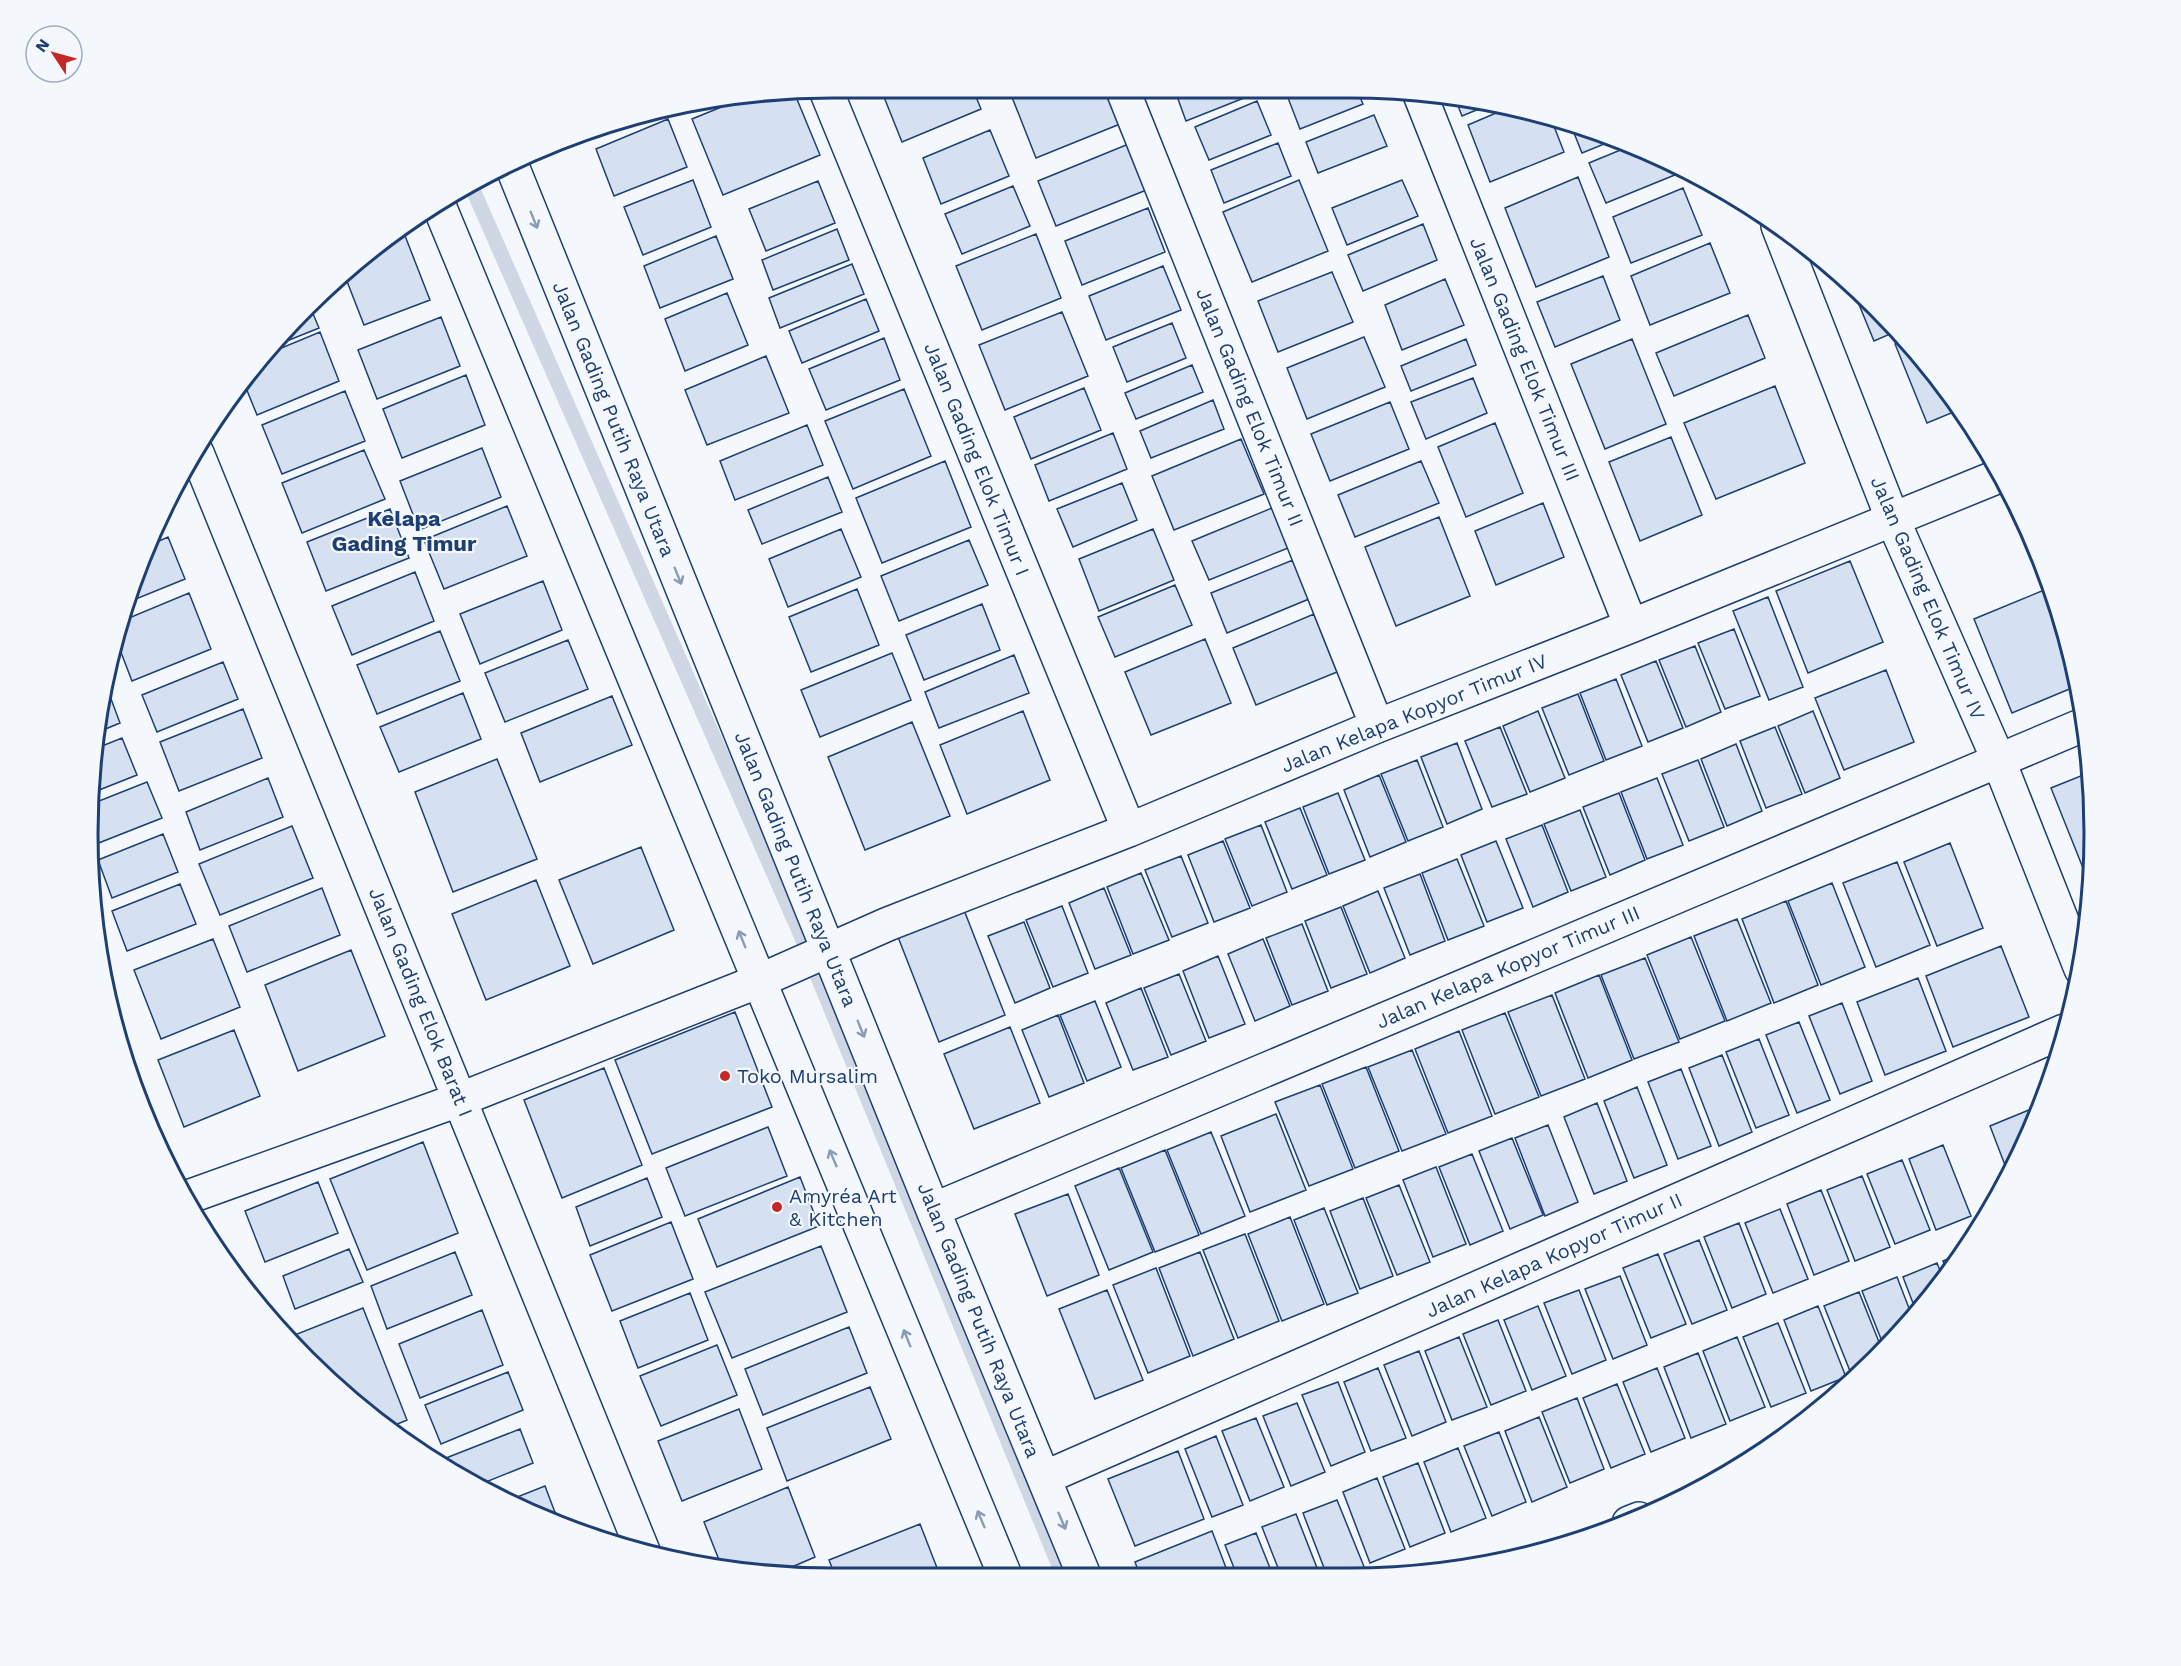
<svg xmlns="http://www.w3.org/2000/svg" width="2181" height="1666" font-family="'Work Sans',sans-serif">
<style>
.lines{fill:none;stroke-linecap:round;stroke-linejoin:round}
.stream{stroke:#cfd7e4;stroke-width:15}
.building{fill:#d5e0f0;stroke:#1d3f73;stroke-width:1.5}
.minor-casing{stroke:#1d3f73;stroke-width:36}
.minor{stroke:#f4f7fb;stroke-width:33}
.oneway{stroke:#889bb7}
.poi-dot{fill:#c62828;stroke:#f4f7fb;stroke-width:2}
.labels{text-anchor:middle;stroke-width:4.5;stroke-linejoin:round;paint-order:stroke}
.street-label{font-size:20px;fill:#1d3f73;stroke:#f4f7fb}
.poi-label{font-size:20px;fill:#1d3f73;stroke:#f4f7fb;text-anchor:start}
.quarter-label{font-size:22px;font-weight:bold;fill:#1d3f73;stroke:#f4f7fb}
.rim{fill:none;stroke:#1d3f73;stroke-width:3}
</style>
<rect width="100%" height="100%" fill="#f4f7fb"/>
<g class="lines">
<path class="stream" d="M470,183l329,748 263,642"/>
</g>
<path class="building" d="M880,87h92l9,22 -79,33z
M1008,87l98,1 14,36 -84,34z
M1174,88h89l1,2 -78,31z
M1311,88h45l7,16 -63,25 -12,-31z
M794,92l26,63 -97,40 -31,-76 49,-20z
M1455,98l36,6 -29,12z
M1257,101l14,34 -62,25 -14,-33z
M1510,107l40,9 14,36 -74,30 -22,-57z
M1374,115l13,31 -69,27 -12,-31z
M668,119l19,48 -73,29 -18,-47z
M1570,123l44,17 -32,13z
M990,130l19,46 -68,28 -18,-46z
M1131,143l18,46 -93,37 -18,-45z
M1278,143l13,33 -67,27 -13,-33z
M1630,146l48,18 4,8 -76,31 -17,-40z
M1578,177l31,80 -73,30 -31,-79z
M693,180l18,47 -68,28 -19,-48z
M1299,180l29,71 -76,31 -29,-70z
M1402,180l16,36 -71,29 -15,-37z
M818,181l17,42 -69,28 -17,-42z
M1013,186l17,40 -68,28 -17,-40z
M1683,188l19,47 -71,28 -18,-46z
M1148,208l17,44 -83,33 -17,-44z
M1423,224l14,36 -74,31 -15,-36z
M402,228l28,72 -66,25 -21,-54z
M837,229l12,31 -76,30 -11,-30z
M1036,234l25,64 -79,32 -26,-64z
M716,236l17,43 -73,29 -16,-42z
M1710,243l20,50 -80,32 -19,-49z
M852,264l12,30 -84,34 -11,-30z
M1163,266l18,44 -75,30 -17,-44z
M1332,272l21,50 -75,30 -20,-51z
M1603,276l17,44 -65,27 -18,-45z
M1445,279l19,46 -62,25 -17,-45z
M1851,285l25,21 21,25 -23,10z
M727,293l21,52 -63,26 -20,-52z
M866,299l13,32 -77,32 -13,-32z
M309,304l10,24 -52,21 5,-8z
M1062,312l26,64 -83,34 -26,-65z
M1748,315l17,43 -91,38 -18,-43z
M441,317l19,49 -83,33 -19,-49z
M1172,323l14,35 -59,24 -14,-35z
M320,332l19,49 -82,34 -13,-32 18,-27z
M1364,337l21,50 -78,32 -20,-51z
M884,338l16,42 -74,30 -17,-41z
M1466,339l10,26 -65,26 -10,-25z
M1632,339l34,85 -61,25 -34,-85z
M1904,340l57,69 -34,14 -32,-79z
M766,356l23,57 -82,32 -22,-55z
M1192,365l11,27 -67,27 -11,-26z
M466,375l19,50 -83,33 -19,-49z
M1473,378l14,35 -61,26 -15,-37z
M1775,386l30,77 -89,36 -32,-76z
M1084,388l17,42 -70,29 -17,-42z
M904,389l27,67 -78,33 -28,-68z
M345,391l20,50 -83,33 -20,-49z
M1213,400l11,29 -73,29 -11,-27z
M1390,402l19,47 -79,32 -19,-47z
M1495,423l28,70 -57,24 -28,-70z
M807,425l16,40 -88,35 -15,-39z
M1113,433l14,36 -78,32 -14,-36z
M1671,437l31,78 -62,26 -31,-79z
M1241,439l23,55 -90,36 -22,-54z
M482,448l19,49 -82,33 -19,-49z
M364,450l21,49 -83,34 -20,-50z
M945,461l26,66 -89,36 -26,-65z
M1421,461l18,42 -84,34 -17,-42z
M828,477l14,35 -80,32 -14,-34z
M1122,483l15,37 -64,27 -16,-38z
M1543,503l21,54 -68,28 -21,-54z
M507,506l20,50 -83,33 -20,-49z
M1277,506l16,40 -84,34 -17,-39z
M390,509l19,49 -83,33 -19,-49z
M159,517l5,11 -10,4z
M1439,517l31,79 -74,30 -31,-79z
M841,529l20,48 -73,30 -19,-48z
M1153,529l21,51 -75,31 -20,-52z
M168,537l17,42 -54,22 19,-56z
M969,540l19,45 -89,36 -18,-45z
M1293,560l16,39 -82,34 -16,-40z
M1850,561l33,81 -75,31 -32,-82z
M415,572l19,49 -82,34 -20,-49z
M543,581l19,49 -82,34 -20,-50z
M1175,585l17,40 -77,32 -17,-40z
M2049,588l30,97 -67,28 -38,-94z
M857,589l22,56 -68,27 -22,-55z
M189,593l22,56 -79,32 -15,-39 7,-22z
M1768,597l35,90 -34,13 -36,-89z
M982,604l18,46 -76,30 -18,-45z
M1314,614l23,58 -81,33 -23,-57z
M1734,629l26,67 -35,13 -27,-66z
M440,631l20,50 -83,33 -20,-49z
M1205,639l26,64 -80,32 -26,-63z
M568,640l20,49 -83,33 -20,-49z
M1695,646l26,66 -35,15 -27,-67z
M892,653l19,47 -91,37 -19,-47z
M1014,655l15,38 -90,35 -14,-36z
M1656,661l27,67 -35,14 -27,-67z
M223,662l15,37 -81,33 -15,-37z
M1886,670l28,72 -70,28 -29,-72z
M1616,679l26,67 -36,14 -26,-67z
M104,680l16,43 -22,9 3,-45z
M463,693l18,46 -82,33 -19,-45z
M1578,694l26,67 -35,14 -27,-67z
M612,696l20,49 -92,37 -19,-49z
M243,709l19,49 -83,33 -19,-49z
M1023,711l27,69 -83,34 -27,-69z
M1538,711l27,67 -35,14 -27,-66z
M1813,711l27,67 -35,15 -27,-67z
M912,722l38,94 -85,34 -37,-93z
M1500,727l27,67 -35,13 -27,-66z
M1775,727l27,67 -36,14 -26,-67z
M122,738l15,37 -43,17 3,-44z
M1457,743l25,66 -35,15 -26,-67z
M1736,744l26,67 -35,15 -26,-67z
M497,759l40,100 -84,33 -38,-100z
M1417,760l26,67 -35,14 -27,-67z
M1698,760l26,67 -35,14 -27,-67z
M2088,773l6,60 -5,50 -38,-95z
M1379,775l27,67 -36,15 -26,-67z
M268,778l15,39 -83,33 -14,-38z
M1657,778l26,67 -36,14 -26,-67z
M147,782l15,36 -71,28 3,-43z
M1338,793l27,67 -36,14 -26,-67z
M1619,793l26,67 -35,15 -27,-68z
M1300,808l27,67 -35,14 -27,-67z
M1580,810l26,67 -35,14 -27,-67z
M1261,825l26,67 -35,14 -27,-67z
M1542,825l26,67 -35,15 -27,-68z
M292,826l21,52 -93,37 -21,-51z
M163,834l15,38 -66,26 -14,-38z
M1223,841l27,67 -36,14 -26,-67z
M1496,841l27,67 -36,14 -26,-67z
M1950,843l33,85 -46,18 -33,-84z
M641,847l33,83 -81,34 -34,-84z
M1181,856l27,67 -36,14 -27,-67z
M1457,859l27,67 -36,14 -26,-67z
M1897,862l33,83 -54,22 -33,-84z
M1141,873l28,67 -36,14 -26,-67z
M1420,874l25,67 -35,14 -26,-67z
M536,880l34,86 -84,34 -34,-86z
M1832,883l33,84 -44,18 -33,-84z
M180,884l16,40 -69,27 -15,-40z
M322,888l18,47 -93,37 -18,-46z
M1104,888l27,67 -36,14 -26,-66z
M1378,891l27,67 -35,15 -27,-67z
M1786,901l32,84 -44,18 -32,-84z
M1062,906l26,67 -35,14 -27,-67z
M1341,907l26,67 -36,14 -26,-67z
M964,910l41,105 -66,27 -41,-105z
M1737,919l34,84 -44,18 -33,-85z
M1024,922l26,66 -35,15 -27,-67z
M1302,924l26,67 -36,14 -26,-67z
M1691,937l34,84 -45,18 -33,-84z
M213,939l27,68 -79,32 -27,-69z
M1263,939l27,67 -35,15 -27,-67z
M2001,946l28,71 -76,30 -27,-71z
M351,950l34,86 -87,35 -33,-86z
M1218,956l27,68 -36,14 -26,-67z
M1645,958l34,84 -45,17 -33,-84z
M1179,974l27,67 -35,14 -27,-67z
M1599,975l33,85 -44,18 -33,-85z
M1918,978l28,73 -61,24 -28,-73z
M1141,988l27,69 -35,13 -27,-67z
M1552,995l33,84 -44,17 -33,-84z
M1095,1001l26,66 -34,14 -27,-66z
M1842,1003l30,78 -32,13 -31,-78z
M735,1012l37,95 -120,47 -37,-94z
M1505,1013l34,84 -44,17 -33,-84z
M1058,1015l26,68 -35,14 -27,-67z
M1799,1022l31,78 -33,13 -31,-78z
M1010,1027l30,76 -66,26 -30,-75z
M234,1030l26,66 -76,31 -26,-67z
M1459,1031l33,85 -44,17 -33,-84z
M1759,1039l30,76 -33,13 -30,-76z
M1412,1050l34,84 -44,17 -34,-84z
M1722,1055l30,77 -33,14 -30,-78z
M1366,1067l33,84 -44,17 -33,-84z
M604,1068l38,97 -80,33 -38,-98z
M1681,1069l30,77 -33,13 -30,-77z
M1320,1085l33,84 -44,17 -34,-84z
M1637,1087l30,78 -33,13 -30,-77z
M1597,1103l30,78 -33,13 -30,-77z
M2041,1105l-4,13 -29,55 -18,-47z
M1276,1114l30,76 -56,22 -29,-76z
M1548,1125l30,77 -33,14 -30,-78z
M768,1127l19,49 -102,40 -19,-48z
M1211,1132l34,84 -44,18 -34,-84z
M1512,1138l31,77 -33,14 -31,-78z
M423,1142l35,91 -91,37 -37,-91z
M1943,1145l28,71 -35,14 -27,-71z
M1165,1150l34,85 -44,17 -34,-84z
M1472,1154l31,77 -33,14 -31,-78z
M1902,1160l28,70 -35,14 -28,-70z
M1436,1167l30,77 -33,13 -30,-77z
M1119,1168l34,84 -44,18 -34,-84z
M1862,1176l28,71 -35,14 -28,-71z
M800,1177l19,49 -102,41 -19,-48z
M647,1178l15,39 -72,29 -14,-39z
M318,1182l20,51 -73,29 -20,-51z
M1399,1185l31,77 -33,13 -31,-77z
M1821,1190l28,71 -35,14 -27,-71z
M1068,1194l31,81 -52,21 -32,-82z
M1363,1198l30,78 -33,13 -30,-78z
M1324,1208l34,85 -31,12 -33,-85z
M1780,1209l28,70 -35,14 -28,-70z
M1290,1217l34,87 -42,17 -34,-87z
M671,1222l22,57 -81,32 -22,-56z
M1739,1223l27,71 -34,14 -28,-71z
M1245,1234l34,87 -41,17 -35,-88z
M1699,1240l28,70 -35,14 -28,-70z
M821,1246l26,66 -115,46 -27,-66z
M349,1249l14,33 -68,27 -12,-33z
M455,1252l17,43 -85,34 -16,-43z
M1200,1252l34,87 -41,17 -34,-88z
M1964,1252l-17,21 -4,-12z
M1658,1254l28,70 -35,14 -28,-70z
M1937,1263l6,15 -27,33 -13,-34z
M1156,1268l34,88 -42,17 -35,-88z
M1620,1276l27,69 -34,14 -28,-70z
M1897,1277l15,39 -27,33 -23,-58z
M1107,1290l36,90 -48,19 -36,-90z
M1579,1290l27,70 -34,14 -28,-71z
M1859,1292l24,60 -22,21 -9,3 -28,-70z
M690,1293l18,47 -70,28 -18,-47z
M1538,1306l28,70 -34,14 -28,-70z
M1818,1306l28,71 -35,14 -27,-71z
M363,1308l44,112 -19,8 -82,-67 -19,-23z
M482,1310l21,55 -83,33 -21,-54z
M1498,1320l28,71 -35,14 -28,-71z
M1778,1323l28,70 -35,14 -28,-70z
M849,1327l18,46 -104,42 -18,-46z
M1459,1337l28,70 -35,13 -27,-69z
M1737,1337l28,70 -35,14 -27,-70z
M717,1345l20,50 -76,31 -21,-50z
M1419,1351l27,71 -34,14 -28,-71z
M1698,1353l28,71 -35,14 -27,-71z
M1378,1368l28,70 -35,13 -27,-69z
M1657,1368l28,70 -34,14 -28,-70z
M508,1372l15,38 -82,34 -16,-39z
M1338,1382l27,70 -34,14 -29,-71z
M1617,1384l28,70 -34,14 -28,-70z
M870,1387l21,52 -104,42 -20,-53z
M1577,1398l27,71 -34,14 -28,-71z
M1297,1403l28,69 -34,14 -28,-70z
M739,1409l23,60 -80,32 -24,-60z
M1539,1417l28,70 -35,15 -27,-71z
M1256,1418l28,69 -34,14 -28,-70z
M520,1429l13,34 -52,21 -38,-18 -2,-6z
M1499,1432l27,70 -34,14 -28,-70z
M1216,1436l27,69 -31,12 -27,-68z
M1458,1448l28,70 -35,14 -27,-70z
M1178,1451l26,68 -69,27 -27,-67z
M1418,1463l27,70 -35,14 -27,-70z
M1377,1478l28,71 -35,14 -27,-71z
M545,1486l14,37 -47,-24z
M788,1487l27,70 -37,16h-43l-12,-3 -19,-48z
M1337,1500l28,69 -10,4h-29l-23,-60z
M1296,1514l23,59h-39l-18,-46z
M920,1524l19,49h-105l-5,-13z
M1212,1531l16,42h-89l-4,-11z
M1256,1533l16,40h-36l-11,-28z"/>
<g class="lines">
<g class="minor-casing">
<path id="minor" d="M825,88l304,742
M1122,88l255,638
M1419,92l212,534
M512,166l421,1044 150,363
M438,203l566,1370
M1778,226l115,294 105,239 83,210
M197,453l446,1098
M188,1197l273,-98 298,-118 129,-57 241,-94 248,-104 254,-100 368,-150
M933,1210l1150,-485
M1044,1478l1020,-447
M1629,1523l10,-4"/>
</g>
<use href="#minor" class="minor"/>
</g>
<defs><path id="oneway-shaft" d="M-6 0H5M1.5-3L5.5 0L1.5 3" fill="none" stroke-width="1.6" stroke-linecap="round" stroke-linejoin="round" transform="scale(1.5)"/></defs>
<g class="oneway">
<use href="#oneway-shaft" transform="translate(534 220) rotate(68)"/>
<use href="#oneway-shaft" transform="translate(678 576) rotate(68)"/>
<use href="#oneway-shaft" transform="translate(742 939) rotate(-112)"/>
<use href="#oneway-shaft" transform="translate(861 1029) rotate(68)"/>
<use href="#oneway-shaft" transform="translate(833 1158) rotate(-113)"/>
<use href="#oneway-shaft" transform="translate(907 1338) rotate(-112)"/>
<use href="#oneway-shaft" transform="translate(981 1519) rotate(-113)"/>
<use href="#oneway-shaft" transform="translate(1062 1521) rotate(67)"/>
</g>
<g class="poi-dot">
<circle cx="725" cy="1076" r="6"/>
<circle cx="777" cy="1207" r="6"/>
</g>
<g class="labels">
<g class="street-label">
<text transform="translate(1525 359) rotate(68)" y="7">Jalan Gading Elok Timur III</text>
<text transform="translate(1250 407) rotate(68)" y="7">Jalan Gading Elok Timur II</text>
<text transform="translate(614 419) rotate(68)" y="7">Jalan Gading Putih Raya Utara</text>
<text transform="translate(977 459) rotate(68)" y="7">Jalan Gading Elok Timur I</text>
<text transform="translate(1928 598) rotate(67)" y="7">Jalan Gading Elok Timur IV</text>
<text transform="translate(1414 713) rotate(-22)" y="7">Jalan Kelapa Kopyor Timur IV</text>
<text transform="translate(796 869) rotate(68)" y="7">Jalan Gading Putih Raya Utara</text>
<text transform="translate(1508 967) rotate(-23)" y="7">Jalan Kelapa Kopyor Timur III</text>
<text transform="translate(421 1002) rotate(68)" y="7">Jalan Gading Elok Barat I</text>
<text transform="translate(1554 1255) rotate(-24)" y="7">Jalan Kelapa Kopyor Timur II</text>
<text transform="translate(979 1320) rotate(68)" y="7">Jalan Gading Putih Raya Utara</text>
</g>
<g class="poi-label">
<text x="737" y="1083">Toko Mursalim</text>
<text x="789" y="1203">Amyréa Art<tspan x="789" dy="23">&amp; Kitchen</tspan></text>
</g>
<g class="quarter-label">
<text x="404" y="526">Kelapa<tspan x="404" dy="25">Gading Timur</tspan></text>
</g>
</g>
<path d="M0 0H2181V1666H0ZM833 98H1349A735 735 0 0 1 2084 833V833A735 735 0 0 1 1349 1568H833A735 735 0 0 1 98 833V833A735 735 0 0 1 833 98Z" fill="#f4f7fb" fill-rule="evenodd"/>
<path class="rim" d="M833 98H1349A735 735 0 0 1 2084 833V833A735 735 0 0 1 1349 1568H833A735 735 0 0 1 98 833V833A735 735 0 0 1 833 98Z"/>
<g transform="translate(54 54) rotate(306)"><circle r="28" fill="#f4f7fb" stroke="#9eadc5" stroke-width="1.5"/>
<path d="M0-4.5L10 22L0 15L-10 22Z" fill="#c62828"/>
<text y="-9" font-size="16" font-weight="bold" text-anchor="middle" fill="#1d3f73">N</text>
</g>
</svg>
